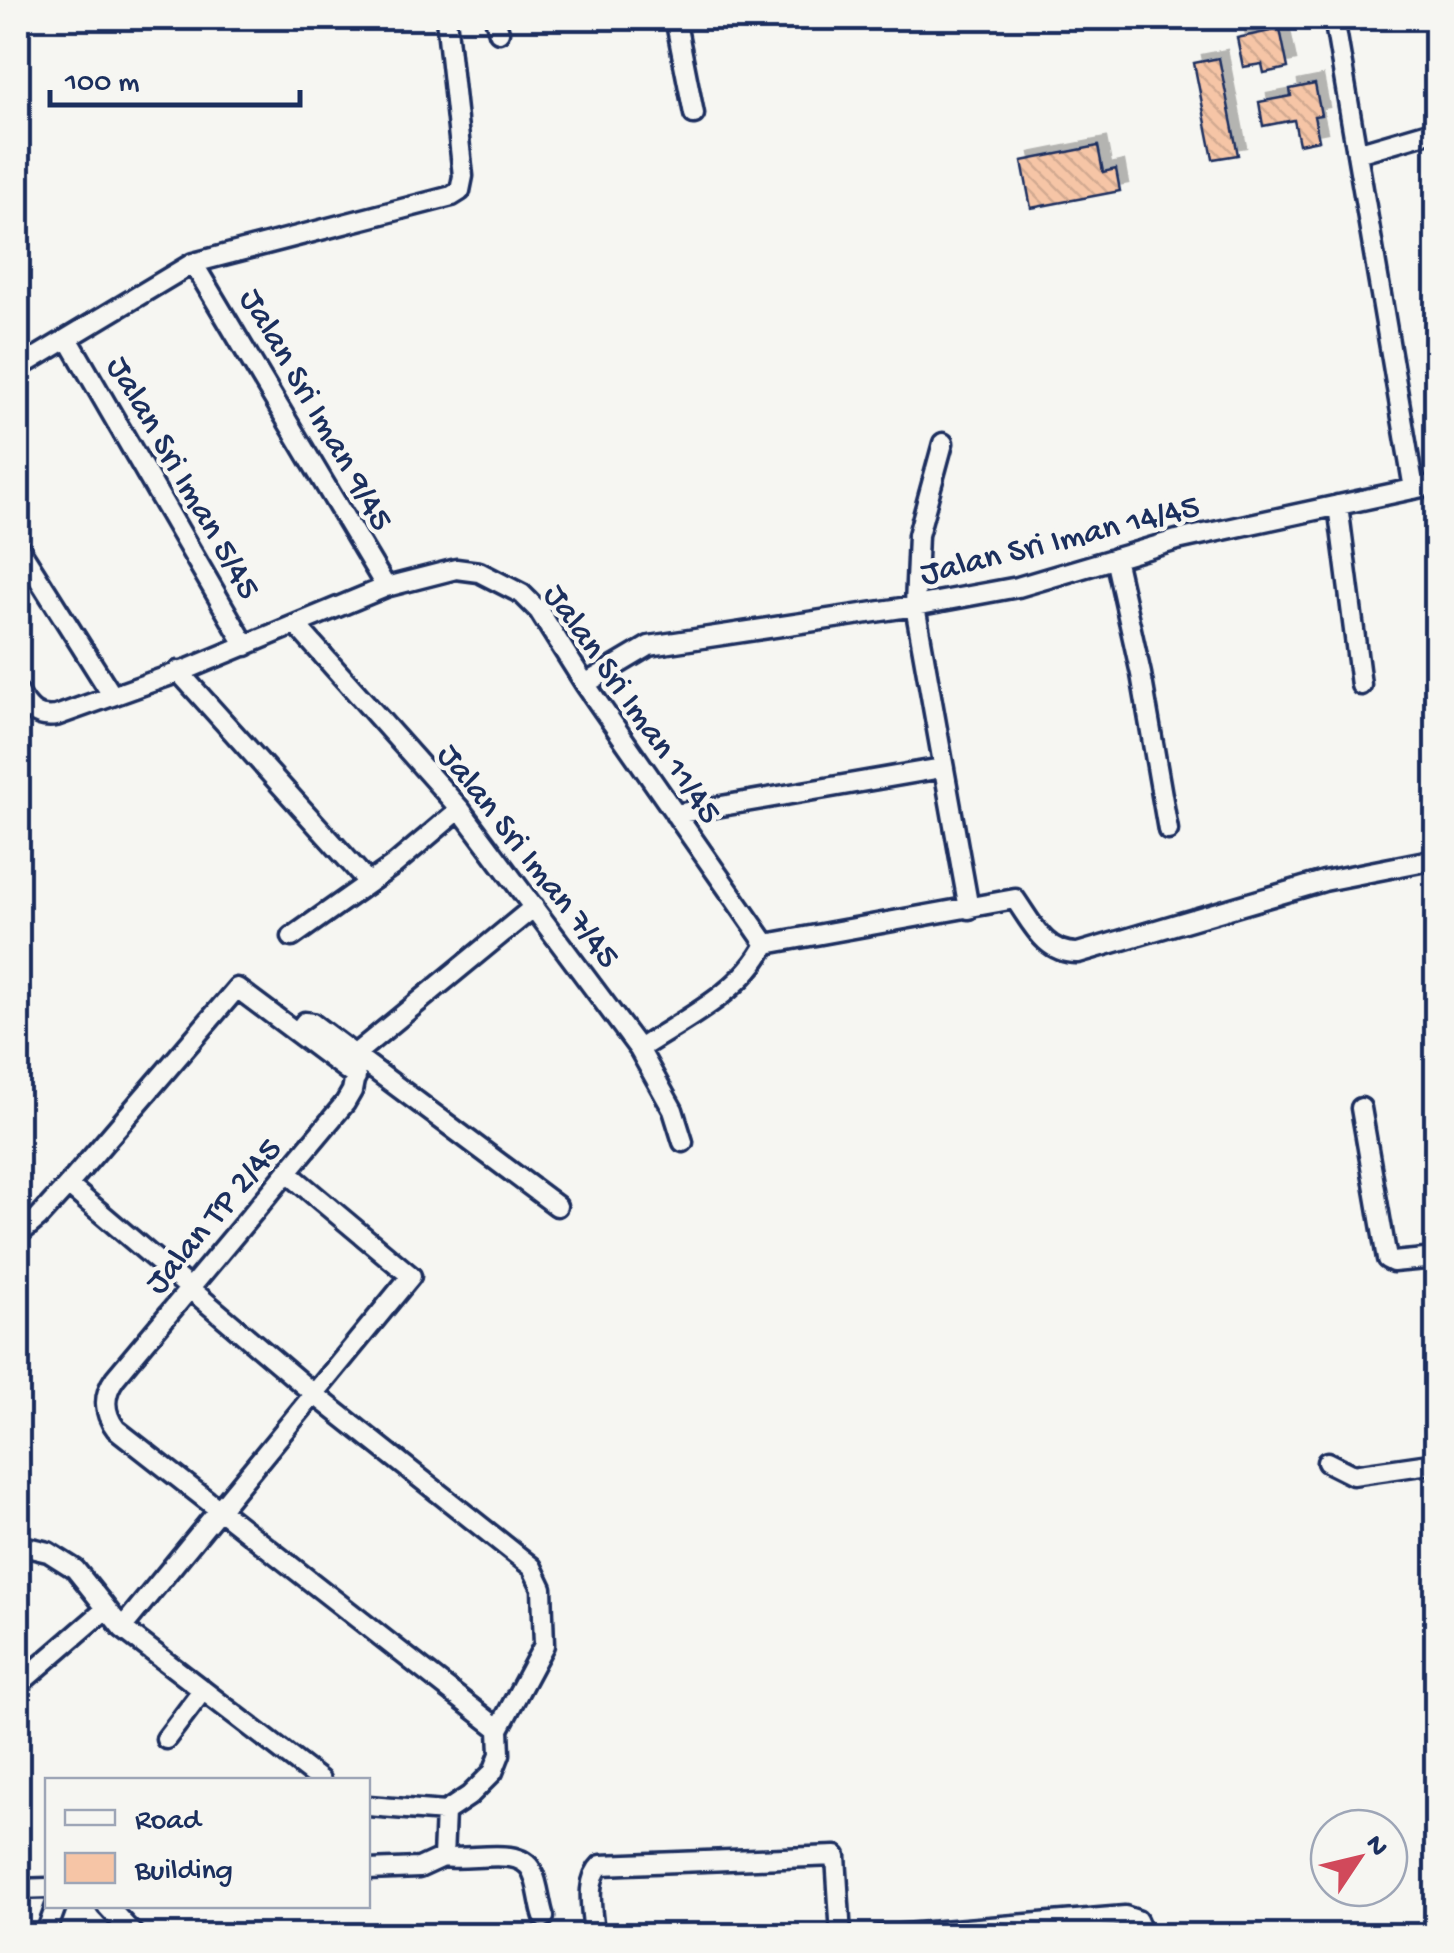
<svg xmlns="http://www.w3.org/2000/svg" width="1454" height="1953" font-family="'Gochi Hand',sans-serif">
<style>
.building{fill:url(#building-back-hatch);stroke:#1b2f5e;stroke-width:2.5;filter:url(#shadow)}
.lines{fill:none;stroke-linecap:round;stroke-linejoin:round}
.minor-casing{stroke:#1b2f5e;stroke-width:25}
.minor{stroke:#f6f6f2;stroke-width:18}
.labels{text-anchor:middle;stroke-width:9;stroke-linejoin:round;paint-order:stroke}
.street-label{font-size:35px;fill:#1b2f5e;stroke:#f6f6f2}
</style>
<defs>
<pattern id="building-back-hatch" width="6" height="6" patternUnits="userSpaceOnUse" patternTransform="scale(2.5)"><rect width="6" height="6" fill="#f6c5a6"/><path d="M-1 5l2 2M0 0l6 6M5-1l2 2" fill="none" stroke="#d2aa91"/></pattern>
<filter id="shadow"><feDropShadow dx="8" dy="-8" stdDeviation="0" flood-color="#0004"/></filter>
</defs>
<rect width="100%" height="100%" fill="#f6f6f2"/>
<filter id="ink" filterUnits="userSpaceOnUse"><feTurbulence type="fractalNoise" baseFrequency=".01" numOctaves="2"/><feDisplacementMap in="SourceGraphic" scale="20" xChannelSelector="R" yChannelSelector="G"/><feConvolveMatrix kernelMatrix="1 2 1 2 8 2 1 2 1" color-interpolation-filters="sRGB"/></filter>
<g filter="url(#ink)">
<path class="building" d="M1280,29l8,39 -24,5 -2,-9 -19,3 -6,-29z
M1219,58l19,97 -25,4 -19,-96z
M1315,84l6,31 -7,1 5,24 -20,4 -5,-24 -31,6 -4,-24 32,-6 -1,-7z
M1098,146l5,26 13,-3 4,22 -89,17 -9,-47z"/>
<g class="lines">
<g class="minor-casing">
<path id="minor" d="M495,18l4,14
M675,18l19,96
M1334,18l80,471
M1357,153l79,-23
M193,263l193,324
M69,340l177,306
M18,368l175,-105 259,-67 8,-5 3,-15 -17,-158
M943,443l-25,92 -3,71 54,303
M1338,505l23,180
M18,546l94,149
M1115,558l26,116 27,156
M296,625l164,184 179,240 34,61 10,32
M178,671l189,210
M585,684l64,-38 266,-40 103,-19 159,-47 259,-56
M18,692c9,16 17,27 38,24l132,-47 198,-82 70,-18 23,3 43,22 17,17 46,73 181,260
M675,814l267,-46
M292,937l102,-72 66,-56
M298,1031l7,-9 7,1 245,183
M639,1049c44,-29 102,-56 127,-105l249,-45c17,24 30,55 63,54l246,-72 112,-22
M1361,1108l26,151 6,3 43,-4
M68,1185l246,209 218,173 10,21 2,57 -45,84
M18,1235l20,-17 30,-33 169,-197 119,89
M1327,1462l26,13 83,-12
M18,1545l30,7 27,17 47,59 198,152
M122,1628l289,-352 -123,-103
M18,1685l88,-76
M166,1739l37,-49
M368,1806l77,6 24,-16 24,-24 7,-18 -1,-25 -383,-300c-13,-17 -13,-34 -1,-51l230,-275 7,-12 8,-41 174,-143
M443,1857c27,5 76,-12 89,14 7,14 7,32 12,46
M368,1870l51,-2 24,-11 2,-45
M18,1889l30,-1
M107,1906l28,30
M45,1936l11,-30
M594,1936c-1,-22 -10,-55 7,-71l235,-9 5,80
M880,1936l245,-20 12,4 7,16"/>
</g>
<use href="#minor" class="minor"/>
</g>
</g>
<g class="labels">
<g class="street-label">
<text transform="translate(319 408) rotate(60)" y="12">Jalan Sri Iman 9/45</text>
<text transform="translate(186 476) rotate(60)" y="12">Jalan Sri Iman 5/45</text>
<text transform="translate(1059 537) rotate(-14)" y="12">Jalan Sri Iman 14/45</text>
<text transform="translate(635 702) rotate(55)" y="12">Jalan Sri Iman 11/45</text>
<text transform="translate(531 854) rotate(52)" y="12">Jalan Sri Iman 7/45</text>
<text transform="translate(211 1214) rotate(-50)" y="12">Jalan TP 2/45</text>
</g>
</g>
<rect width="1454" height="1953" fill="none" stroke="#f6f6f2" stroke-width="60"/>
<rect x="30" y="30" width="1394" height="1893" fill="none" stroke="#1b2f5e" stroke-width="4" filter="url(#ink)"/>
<rect x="45" y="1778" width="325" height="130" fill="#f6f6f2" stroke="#9ea6b7" stroke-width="2.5"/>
<rect x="65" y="1810" width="50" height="15" fill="#f6f6f2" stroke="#9ea6b7" stroke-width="2.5"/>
<text x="135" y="1828" font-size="30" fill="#1b2f5e">Road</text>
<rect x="65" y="1853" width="50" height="30" fill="#f6c5a6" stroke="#9ea6b7" stroke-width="2.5"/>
<text x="135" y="1878" font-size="30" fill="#1b2f5e">Building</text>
<g transform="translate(1359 1858) rotate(55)"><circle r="48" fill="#f6f6f2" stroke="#9ea6b7" stroke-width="2.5"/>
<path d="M0-8L18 38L0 25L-18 38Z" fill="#d1495b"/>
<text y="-15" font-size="28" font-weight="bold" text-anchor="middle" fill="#1b2f5e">N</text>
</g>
<path d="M50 90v15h250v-15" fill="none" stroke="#1b2f5e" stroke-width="5"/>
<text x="65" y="90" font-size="30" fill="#1b2f5e" stroke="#f6f6f2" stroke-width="8" paint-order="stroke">100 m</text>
</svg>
